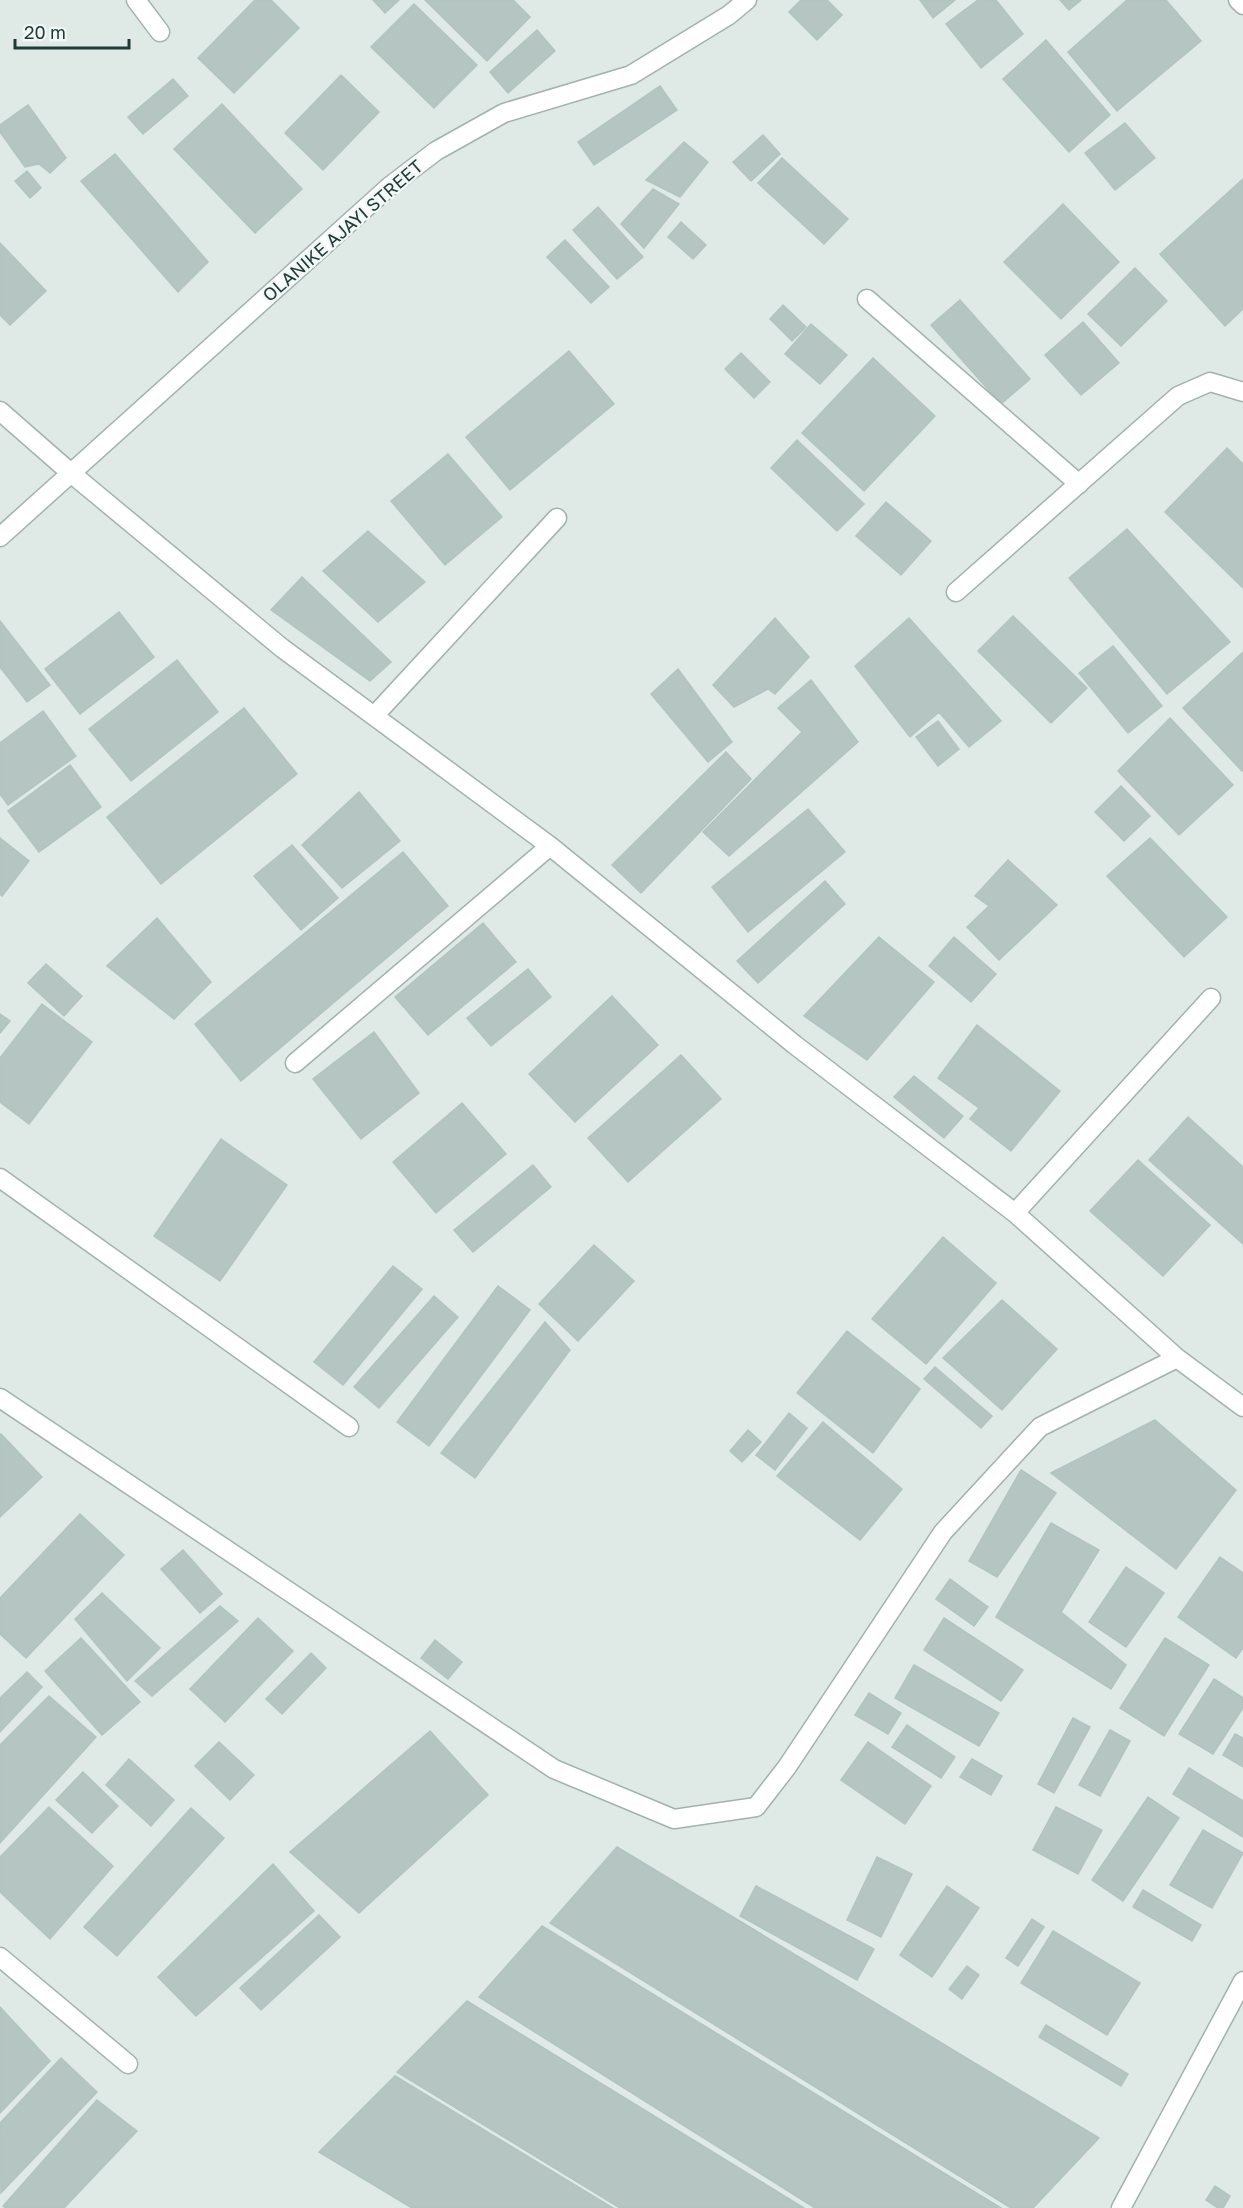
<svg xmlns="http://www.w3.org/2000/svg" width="1243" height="2208" font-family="'Golos Text',sans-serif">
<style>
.building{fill:#b5c5c1;stroke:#b2c4c0;stroke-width:1.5}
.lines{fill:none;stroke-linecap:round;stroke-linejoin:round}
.lane-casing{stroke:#a2b2af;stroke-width:21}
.street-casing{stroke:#a2b2af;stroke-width:21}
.lane{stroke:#fff;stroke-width:18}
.street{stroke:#fff;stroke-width:18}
.labels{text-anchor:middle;stroke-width:4.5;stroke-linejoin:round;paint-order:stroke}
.street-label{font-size:18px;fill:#213a38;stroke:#f0f7f5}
</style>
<rect width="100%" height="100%" fill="#dfeae7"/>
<path class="building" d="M255,0h16l28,28 -65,65 -36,-35z
M373,0h26l-14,13z
M425,0h88l17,17 -43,44z
M801,0h26l15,15 -25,25 -28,-28z
M920,0h35l-22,18z
M978,0h18l27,34 -42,34 -35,-44z
M1060,0h21l-12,10z
M1127,0h39l35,41 -84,70 -49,-59z
M414,4l63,61 -43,43 -63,-61z
M537,30l18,21 -47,42 -18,-21z
M1046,40l64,75 -41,37 -66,-73z
M341,75l38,37 -56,58 -38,-37z
M173,79l15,17 -45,38 -15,-17z
M660,86l17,24 -83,55 -16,-23z
M222,104l80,85 -47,44 -81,-84z
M28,105l38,53 -16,15 -11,-9 -14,3 -25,-35v-7z
M1125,123l30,35 -40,32 -30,-37z
M763,135l17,19 -29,27 -18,-19z
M684,142l24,20 -28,35 -34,-17z
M115,154l93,108 -30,30 -97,-111z
M782,158l66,61 -24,25 -66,-61z
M27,171l14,17 -11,10 -15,-17z
M1243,179v130l-18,17 -65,-72z
M653,189l26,15 -35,44 -23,-24z
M1063,204l56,58 -58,57 -57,-57z
M598,207l45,50 -26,22 -44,-49z
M681,222l25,23 -13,14 -25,-22z
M565,240l44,47 -18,16 -44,-46z
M0,243l46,48 -36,34 -10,-10z
M1135,268l32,33 -46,45 -33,-32z
M960,300l70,79 -29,25 -70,-79z
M783,305l23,22 -14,14 -22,-22z
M1083,322l36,41 -38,32 -36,-40z
M811,324l36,31 -27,29 -35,-30z
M569,351l45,53 -104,86 -44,-53z
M741,353l29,29 -16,16 -29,-29z
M873,358l62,58 -71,75 -62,-58z
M797,440l67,64 -27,27 -66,-63z
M1227,448l16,16v124l-78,-76z
M448,454l54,63 -57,48 -54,-64z
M886,502l45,39 -30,34 -45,-39z
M1127,529l103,113 -63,52 -98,-116z
M368,531l57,51 -47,40 -55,-51z
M302,577l89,85 -21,19 -99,-71z
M119,612l35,45 -74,57 -35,-45z
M1013,616l74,72 -36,35 -73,-72z
M775,618l34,39 -34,37 -7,-5 -34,18 -21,-22z
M909,618l92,103 -32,26 -30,-35 -29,25 -55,-71z
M0,621l50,64 -23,17 -27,-35z
M1113,646l49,60 -34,27 -49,-60z
M1243,652v118l-1,1 -59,-63z
M177,660l41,52 -87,69 -42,-52z
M678,669l54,73 -24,20 -57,-68z
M811,680l47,62 -129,114 -26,-24 99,-100 -24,-24z
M244,708l53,66 -136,110 -54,-67z
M43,711l33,45 -68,49 -8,-11v-51z
M1170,718l63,67 -54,50 -61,-64z
M938,721l21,28 -21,17 -22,-29z
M726,752l25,27 -110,114 -29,-28z
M70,765l31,42 -62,45 -31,-41z
M1121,786l29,30 -26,25 -29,-29z
M359,792l41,49 -58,47 -40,-43z
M808,809l37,43 -97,80 -36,-45z
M0,838l29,23 -27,35 -2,-2z
M1150,838l77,79 -43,40 -77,-81z
M292,845l46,53 -37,32 -47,-54z
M403,852l45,54 -207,175 -46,-57z
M1008,860l49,45 -58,55 -32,-33 22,-21 -14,-10z
M825,881l20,23 -87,79 -21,-22z
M157,918l54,64 -37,37 -67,-53z
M483,923l33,39 -88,73 -33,-38z
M879,937l55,45 -67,78 -63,-44z
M954,937l42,37 -25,28 -42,-36z
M46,964l36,32 -18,20 -36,-33z
M528,969l23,28 -60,49 -24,-28z
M612,996l46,49 -83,77 -46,-48z
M42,1004l50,38 -63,82 -29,-22v-44z
M0,1014l10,7 -10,12z
M977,1025l83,66 -49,60 -41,-32 9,-11 -41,-30z
M374,1032l45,61 -58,46 -48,-60z
M681,1055l40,44 -93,83 -40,-44z
M914,1076l49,40 -19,22 -50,-41z
M462,1103l44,51 -70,59 -43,-51z
M1188,1117l55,50v77l-94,-84z
M221,1139l66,46 -67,96 -66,-45z
M1138,1160l72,65 -47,51 -73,-65z
M533,1165l18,22 -78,65 -19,-22z
M943,1237l53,46 -70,81 -54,-45z
M594,1245l40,36 -56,60 -39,-37z
M393,1266l29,23 -79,96 -29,-23z
M498,1286l32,24 -101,136 -32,-24z
M434,1296l24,21 -79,91 -25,-21z
M1002,1300l55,49 -55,61 -59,-52z
M545,1322l25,28 -95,128 -34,-25z
M847,1331l73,58 -47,64 -76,-60z
M935,1367l57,49 -11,12 -57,-49z
M789,1413l18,15 -32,42 -19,-15z
M1155,1420l81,70 -60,79 -125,-96z
M823,1422l79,67 -42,51 -83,-64z
M748,1430l13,12 -19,20 -12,-11z
M1,1434l41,43 -42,40v-82z
M1021,1470l35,23 -59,84 -28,-16z
M80,1514l44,41 -98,103 -26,-24v-36z
M1051,1523l48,27 -38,62 65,53 -15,24 -115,-72z
M183,1550l39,44 -22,19 -39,-44z
M1220,1557l23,16v75l-7,10 -58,-41z
M1126,1567l38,26 -38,54 -37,-25z
M950,1579l38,28 -14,19 -38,-27z
M102,1593l58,55 -33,33 -52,-62z
M220,1606l18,15 -86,75 -17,-15z
M258,1618l35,33 -68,71 -35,-33z
M944,1618l79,52 -22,31 -77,-51z
M81,1638l59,64 -38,33 -57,-64z
M1165,1638l44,27 -45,71 -44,-28z
M435,1640l27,22 -14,17 -27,-21z
M311,1653l15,15 -44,46 -16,-15z
M914,1665l85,48 -20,33 -84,-48z
M27,1672l15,15 -42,45v-34z
M1214,1679l29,19v10l-30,46 -34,-20z
M869,1693l32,20 -13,21 -33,-19z
M49,1696l47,41 -96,106v-98z
M1073,1718l17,9 -36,66 -16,-9z
M907,1725l48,32 -14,21 -49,-31z
M1110,1730l20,11 -30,55 -21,-11z
M430,1731l58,64 -129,118 -69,-61z
M1235,1734l8,4v29l-20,-12z
M219,1742l35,33 -24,25 -35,-34z
M868,1742l63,44 -26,38 -64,-44z
M129,1759l45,41 -23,26 -45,-41z
M972,1759l30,17 -11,19 -31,-18z
M1189,1768l54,33v36l-70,-43z
M83,1772l35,34 -26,27 -36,-33z
M1148,1797l31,21 -56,83 -31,-21z
M49,1807l64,59 -63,73 -50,-47v-35z
M1056,1807l46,23 -24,44 -45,-24z
M191,1808l33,30 -107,118 -33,-29z
M1203,1830l40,23 -31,55 -42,-23z
M617,1847l482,291 -66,70h-22l-461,-285z
M877,1857l35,17 -31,63 -34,-17z
M273,1864l41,47 -118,105 -38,-39z
M756,1886l118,63 -17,31 -117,-64z
M947,1886l32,22 -47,69 -32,-22z
M1143,1890l58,35 -9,16 -59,-34z
M319,1915l21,22 -79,73 -21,-22z
M1032,1919l12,8 -26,39 -12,-8z
M542,1926l459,282h-186l-336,-211z
M1053,1931l87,52 -33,52 -86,-52z
M967,1966l12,9 -17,24 -13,-10z
M467,2001l337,207h-184l-223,-136z
M0,2007l50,54 -50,52z
M1046,2025l82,49 -7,12 -82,-49z
M61,2058l36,34 -96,101 -1,-70z
M395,2076l218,132h-201l-93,-56z
M97,2100l40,31 -73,77h-58l-3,-2z
M1215,2186l15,10 -7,12h-5l-12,-8z"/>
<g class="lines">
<g class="lane-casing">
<path id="lane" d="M136,0l24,32
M295,1063l255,-217
M0,1178l349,249"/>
</g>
<g class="street-casing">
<path id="street" d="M1238,0l5,5
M867,299l212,185
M0,411l72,63 210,174 268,198 245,199 220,168 162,145 66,49
M0,537l390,-351 46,-35 68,-38 127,-38 98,-60 18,-15
M956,592l222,-196 32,-14 33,10
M374,716l183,-198
M1015,1213l196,-215
M0,1398l554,371 120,50 82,-12 31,-40 156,-235 97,-105 137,-69
M0,1957l128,107
M1121,2208l122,-227"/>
</g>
<use href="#lane" class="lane"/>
<use href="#street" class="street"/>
</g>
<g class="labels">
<g class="street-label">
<text transform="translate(343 231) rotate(-41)" y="6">OLANIKE AJAYI STREET</text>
</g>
</g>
<path d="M15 39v9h114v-9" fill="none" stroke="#213a38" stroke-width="3"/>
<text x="24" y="39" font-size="18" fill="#213a38" stroke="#f0f7f5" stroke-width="4.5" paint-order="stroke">20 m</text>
</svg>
